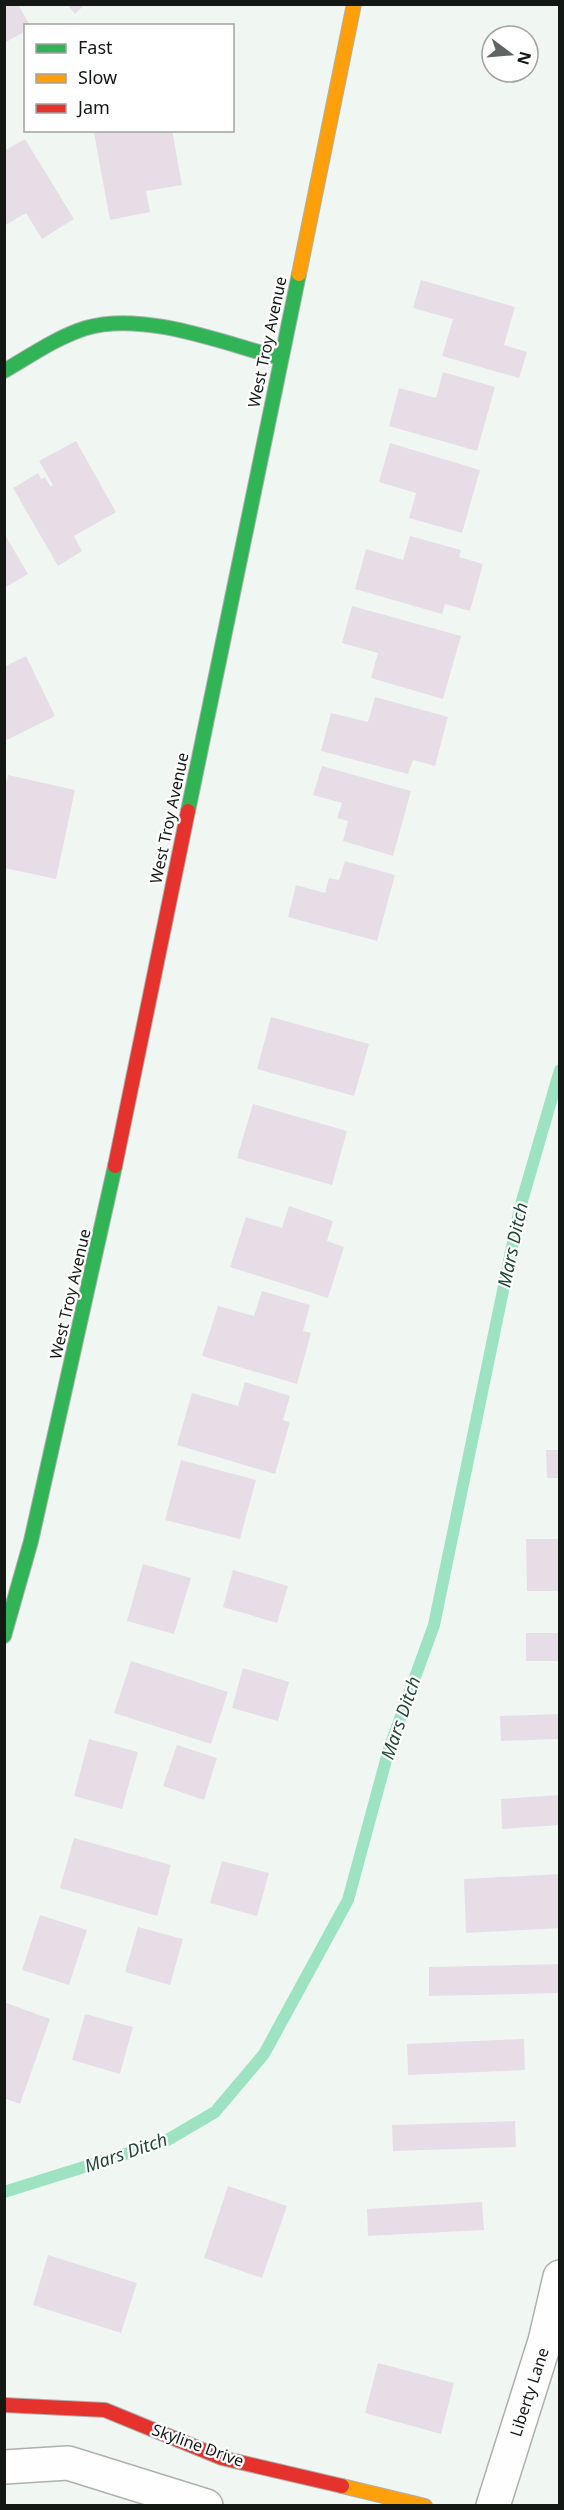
<svg xmlns="http://www.w3.org/2000/svg" width="564" height="2510" font-family="'Noto Sans',sans-serif">
<style>
.lines{fill:none;stroke-linecap:round;stroke-linejoin:round}
.stream{stroke:#9de3c1;stroke-width:12}
.building{fill:#e7dde7}
.street-casing{stroke:#acb1ae;stroke-width:36}
.fast-casing{stroke:#acb1ae;stroke-width:16}
.slow-casing{stroke:#acb1ae;stroke-width:16}
.jam-casing{stroke:#acb1ae;stroke-width:16}
.street{stroke:#fdfefd;stroke-width:33}
.fast{stroke:#30b455;stroke-width:14}
.slow{stroke:#ff9f0a;stroke-width:14}
.jam{stroke:#e5322d;stroke-width:14}
.labels{text-anchor:middle;stroke-width:4.5;stroke-linejoin:round;paint-order:stroke}
.street-label{font-size:16px;fill:#131815;stroke:#fff}
.water-label{font-size:18px;font-style:italic;fill:#1d4734;stroke:#fff}
</style>
<rect width="100%" height="100%" fill="#f0f7f3"/>
<g class="lines">
<path class="stream" d="M4,2192l160,-50 51,-30 49,-58 84,-154 41,-151 45,-124 86,-417 40,-138"/>
</g>
<path class="building" d="M4,4h14l12,22h-4v5l-22,12z
M67,4h18l-10,10z
M106,130h66l10,55 -36,6 4,21 -40,8 -16,-87z
M25,139l49,80 -32,20 -16,-26 -22,13v-75z
M421,280l94,27 -11,38 23,7 -8,26 -77,-22 11,-37 -40,-11z
M443,372l52,15 -18,64 -88,-25 10,-38 37,10z
M76,441l40,71 -42,24 8,15 -24,15 -45,-78 25,-15 3,6 4,-2 5,9 3,-1 -14,-24z
M390,443l90,27 -18,63 -53,-15 7,-25 -37,-11z
M4,533l24,41 -24,14z
M410,536l51,14 -2,7 24,7 -13,47 -25,-7 -3,10 -87,-25 11,-40 37,11z
M352,606l109,30 -18,63 -72,-21 7,-25 -36,-10z
M26,656l29,60 -48,24 -3,-6v-67z
M375,697l73,20 -13,49 -22,-6 -5,14 -87,-23 10,-38 37,9z
M322,766l89,25 -18,65 -50,-15 5,-20 -11,-3 5,-15 -29,-8z
M8,775l67,15 -19,89 -52,-11v-76z
M345,861l50,14 -18,66 -89,-24 8,-32 29,8 4,-15 10,2z
M271,1017l98,27 -15,52 -97,-27z
M253,1104l94,27 -15,54 -95,-27z
M289,1206l44,15 -6,20 17,6 -16,51 -98,-31 16,-50 36,11z
M262,1291l48,14 -7,26 8,2 -14,51 -95,-28 16,-50 36,10z
M245,1382l45,14 -7,24 7,2 -15,52 -98,-29 15,-52 46,13z
M546,1450h14v28h-13z
M181,1460l75,20 -16,59 -75,-19z
M526,1539h34v52h-33z
M143,1564l48,14 -17,56 -47,-13z
M233,1570l55,16 -11,37 -54,-16z
M526,1633h34v28h-34z
M131,1661l97,31 -17,52 -97,-31z
M243,1668l46,14 -11,39 -46,-13z
M560,1714v25l-59,2 -1,-25z
M89,1739l49,13 -16,57 -48,-13z
M177,1745l40,13 -13,42 -41,-14z
M560,1795v30l-58,4 -1,-30z
M74,1838l97,27 -14,51 -97,-28z
M222,1861l47,12 -12,43 -47,-13z
M560,1874v54l-94,5 -2,-54z
M40,1915l47,15 -18,55 -47,-15z
M138,1927l45,12 -13,46 -45,-13z
M560,1964v29l-131,3v-29z
M4,2002l46,17 -30,85 -16,-6z
M85,2014l48,13 -13,47 -48,-14z
M524,2039l1,31 -117,5 -1,-31z
M515,2121l1,26 -123,4 -1,-26z
M228,2186l59,20 -25,72 -58,-20z
M482,2202l2,28 -116,6 -1,-27z
M48,2255l89,28 -16,50 -88,-28z
M378,2363l76,20 -13,51 -76,-21z"/>
<g class="lines">
<g class="street-casing">
<path id="street" d="M4,2467l64,-4 138,43
M493,2506l52,-165 15,-64"/>
</g>
<g class="fast-casing">
<path id="fast" d="M4,371c26,-15 53,-34 82,-43 58,-17 137,15 194,30
M188,811l111,-537
M4,1636l27,-95 84,-375"/>
</g>
<g class="slow-casing">
<path id="slow" d="M299,274l55,-270
M342,2486l83,20"/>
</g>
<g class="jam-casing">
<path id="jam" d="M115,1166l73,-355
M4,2405l101,5 117,48 120,28"/>
</g>
<use href="#street" class="street"/>
<use href="#fast" class="fast"/>
<use href="#slow" class="slow"/>
<use href="#jam" class="jam"/>
</g>
<g class="labels">
<g class="street-label">
<text transform="translate(267 342) rotate(-78)" y="6">West Troy Avenue</text>
<text transform="translate(169 818) rotate(-78)" y="6">West Troy Avenue</text>
<text transform="translate(70 1294) rotate(-77)" y="6">West Troy Avenue</text>
<text transform="translate(529 2392) rotate(-72)" y="6">Liberty Lane</text>
<text transform="translate(198 2445) rotate(20)" y="6">Skyline Drive</text>
</g>
<g class="water-label">
<text transform="translate(513 1245) rotate(-78)" y="6">Mars Ditch</text>
<text transform="translate(401 1718) rotate(-71)" y="6">Mars Ditch</text>
<text transform="translate(126 2153) rotate(-19)" y="6">Mars Ditch</text>
</g>
</g>
<rect width="564" height="2510" fill="none" stroke="#131815" stroke-width="12"/>
<rect x="24" y="24" width="210" height="108" fill="#ffffff" stroke="#a1a3a1" stroke-width="1.5"/>
<rect x="36" y="44" width="30" height="9" fill="#30b455" stroke="#a1a3a1" stroke-width="1.5"/>
<text x="78" y="54" font-size="18" fill="#131815">Fast</text>
<rect x="36" y="74" width="30" height="9" fill="#ff9f0a" stroke="#a1a3a1" stroke-width="1.5"/>
<text x="78" y="84" font-size="18" fill="#131815">Slow</text>
<rect x="36" y="104" width="30" height="9" fill="#e5322d" stroke="#a1a3a1" stroke-width="1.5"/>
<text x="78" y="114" font-size="18" fill="#131815">Jam</text>
<g transform="translate(510 54) rotate(106)"><circle r="28" fill="#ffffff" stroke="#a1a3a1" stroke-width="1.5"/>
<path d="M0-4.5L10 22L0 15L-10 22Z" fill="#606663"/>
<text y="-9" font-size="16" font-weight="bold" text-anchor="middle" fill="#131815">N</text>
</g>
</svg>
